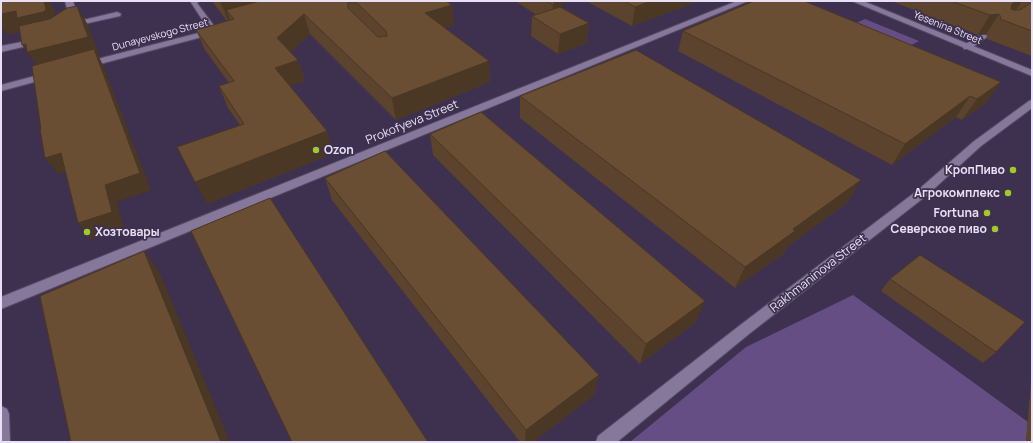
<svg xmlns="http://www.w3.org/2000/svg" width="1033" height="443" font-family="Manrope,sans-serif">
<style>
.green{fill:#644e83}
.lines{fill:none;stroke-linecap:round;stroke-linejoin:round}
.lane-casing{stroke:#574c66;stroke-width:2}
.street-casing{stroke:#574c66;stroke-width:2}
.lane{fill:#85789b;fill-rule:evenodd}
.street{fill:#85789b;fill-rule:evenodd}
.wall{fill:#5b432d}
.shaded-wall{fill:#4a3724}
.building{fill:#6a4e34;stroke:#4a3724;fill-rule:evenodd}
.poi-dot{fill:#a3c926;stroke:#3d314f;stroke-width:1.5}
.labels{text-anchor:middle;stroke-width:3.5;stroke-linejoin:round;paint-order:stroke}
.far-street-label{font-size:10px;fill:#e8e1f5;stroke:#3d314f}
.street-label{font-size:12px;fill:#e8e1f5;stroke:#3d314f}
.poi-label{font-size:12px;font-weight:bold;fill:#e8e1f5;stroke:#3d314f;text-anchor:end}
</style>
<rect width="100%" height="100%" fill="#3d314f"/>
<path class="green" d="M865,19l54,22 -11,6 -54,-23z
M853,295l175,127 -2,20h-396l116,-95z"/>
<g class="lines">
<g class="lane-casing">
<path id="lane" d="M65,1h8l6,20 38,-9 4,2 -1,2 -45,10 -4,-2z
M190,1h10l-3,2 21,28 -1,2h-6z
M980,35h6l1,2 -17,12h-6l-1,-2 1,-2z
M37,39h3l1,2 -1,2 -39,9v-6z"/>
</g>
<g class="street-casing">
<path id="street" d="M737,1h11l-747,308v-12z
M852,1h11l169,69v6z
M214,29h3v4l-132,35 -4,-3 1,-2z
M50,72l4,3 -1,2 -52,14v-6z
M1032,100v8l-51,38 -55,50 -177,138 -132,108h-21l2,-6 141,-110 179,-136 55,-48 56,-41z
M1,406l6,3 2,5 1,28h-9z"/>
</g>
<use href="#lane" class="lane"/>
<use href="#street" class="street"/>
</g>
<path class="wall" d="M212,1h234l6,4 2,20 -10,3 45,33 1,21 -94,38 -86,-86 -20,18 8,8 7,21 -15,5 37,45 7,22 -127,51 33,-79 -12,-17 -9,-22 10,-3 -24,-33 -9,-20 31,-9z
M515,1h50l-4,6 28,16 -2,20 -29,11 -27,-18 1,-20 5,-1z
M586,1h113l-67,25z
M748,1h56l197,81 -15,21 -24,17 -6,-3 -64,48 -214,-114 5,-20 66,-28z
M891,1h141v55l-45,-17 1,-3 -2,-2 -8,1z
M520,96l328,106 -61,45 -3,6 -49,35 -215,-170z
M430,134l266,188 -56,42 -207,-209z
M325,178l274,197 -5,20 -61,47h-13l-188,-242z
M890,279l106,73 -13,11 -102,-72z
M1032,368v74h-6z"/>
<path class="shaded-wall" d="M44,1h7l8,28 -33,2 -19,4 -6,-9v-12l15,-3z
M229,1h80l-75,18 -8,-9 5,12 -2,1 -8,-20z
M555,1h10l-13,23 1,-19z
M651,1h48l-67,25 3,-19z
M1016,1h6l-9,13 -9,6 8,-16z
M452,5l2,20 -27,8 -2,-20z
M77,6l11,19 12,32h-1l4,8 48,125 -34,12 7,26 -32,12 -14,-17 -36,-150 -20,-28 4,-1z
M304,14l6,20 -26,25 -7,-21z
M999,14l-13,20 -8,1 12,-20z
M589,23l-2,20 -29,11 2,-20z
M298,60l7,21 -23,8 -7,-21z
M489,61l1,21 -94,38 -4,-22z
M1001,82l-15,21 -24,17 15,-21z
M970,96l-14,21 -64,48 13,-21z
M327,131l7,22 -127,51 -12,-22z
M61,153l12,16 -15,5 -13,-16z
M861,180l-13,22 -61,45 -3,6 -49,35 10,-21 48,-38z
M144,251l16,22 70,169h-9z
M705,301l-9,21 -56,42 6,-20z
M599,375l-5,20 -61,47h-8l1,-12z"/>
<path class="building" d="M1,1h43l2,9 -3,2 -26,6 -1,-7 -15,3z
M219,1h10l-8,2z
M260,1h186l6,4 -27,8 64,48 -97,37 -88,-84 -27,24 21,22 -23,8 52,63 -132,51 -18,-35 67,-23 -25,-38 15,-5 -38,-51 38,-11 -8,-9zM348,2h8l30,29 1,5 -9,1 -30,-29z
M547,1h8l-2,4z
M624,1h27l-16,6z
M754,1h50l197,81 -24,17 -7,-3 -65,48 -222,-113z
M951,1h65l-4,3 -1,5 2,1h7l12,-8v29l-32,-12 1,-2 -2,-3 -9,1z
M77,6l11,31 -61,15 -1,-8 -4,1 -3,-19 31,-7 17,-11z
M560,7l29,16 -29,11 -28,-18z
M94,49l46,124 -35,12 7,27 -34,11 -17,-70 -16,5 -5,-29h1l-9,-63z
M636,50l225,130 -68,49 2,2 -50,36 -225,-171z
M481,112l224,189 -59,43 -216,-210z
M385,151l214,224 -73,55 -201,-252z
M270,198l158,244h-136l-101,-211z
M144,251l77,191h-150l-31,-146z
M920,255l105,67 -29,30 -106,-73z"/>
<g class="poi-dot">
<circle cx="316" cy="150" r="4"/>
<circle cx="1013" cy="170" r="4"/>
<circle cx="1008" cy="193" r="4"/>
<circle cx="987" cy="213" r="4"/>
<circle cx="995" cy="229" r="4"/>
<circle cx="87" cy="232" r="4"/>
</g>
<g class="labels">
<g class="far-street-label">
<text transform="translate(948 27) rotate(22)" y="4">Yesenina Street</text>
<text transform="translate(160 34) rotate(-15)" y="4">Dunayevskogo Street</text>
</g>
<g class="street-label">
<text transform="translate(412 122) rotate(-22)" y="4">Prokofyeva Street</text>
<text transform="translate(818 273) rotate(-38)" y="4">Rakhmaninova Street</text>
</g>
<g class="poi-label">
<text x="324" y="154" text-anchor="start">Ozon</text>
<text x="1005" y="174">КропПиво</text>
<text x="1000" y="197">Агрокомплекс</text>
<text x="979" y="217">Fortuna</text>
<text x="987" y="233">Северское пиво</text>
<text x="95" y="236" text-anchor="start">Хозтовары</text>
</g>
</g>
<rect width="1033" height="443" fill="none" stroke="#e8e1f5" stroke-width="4"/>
</svg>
